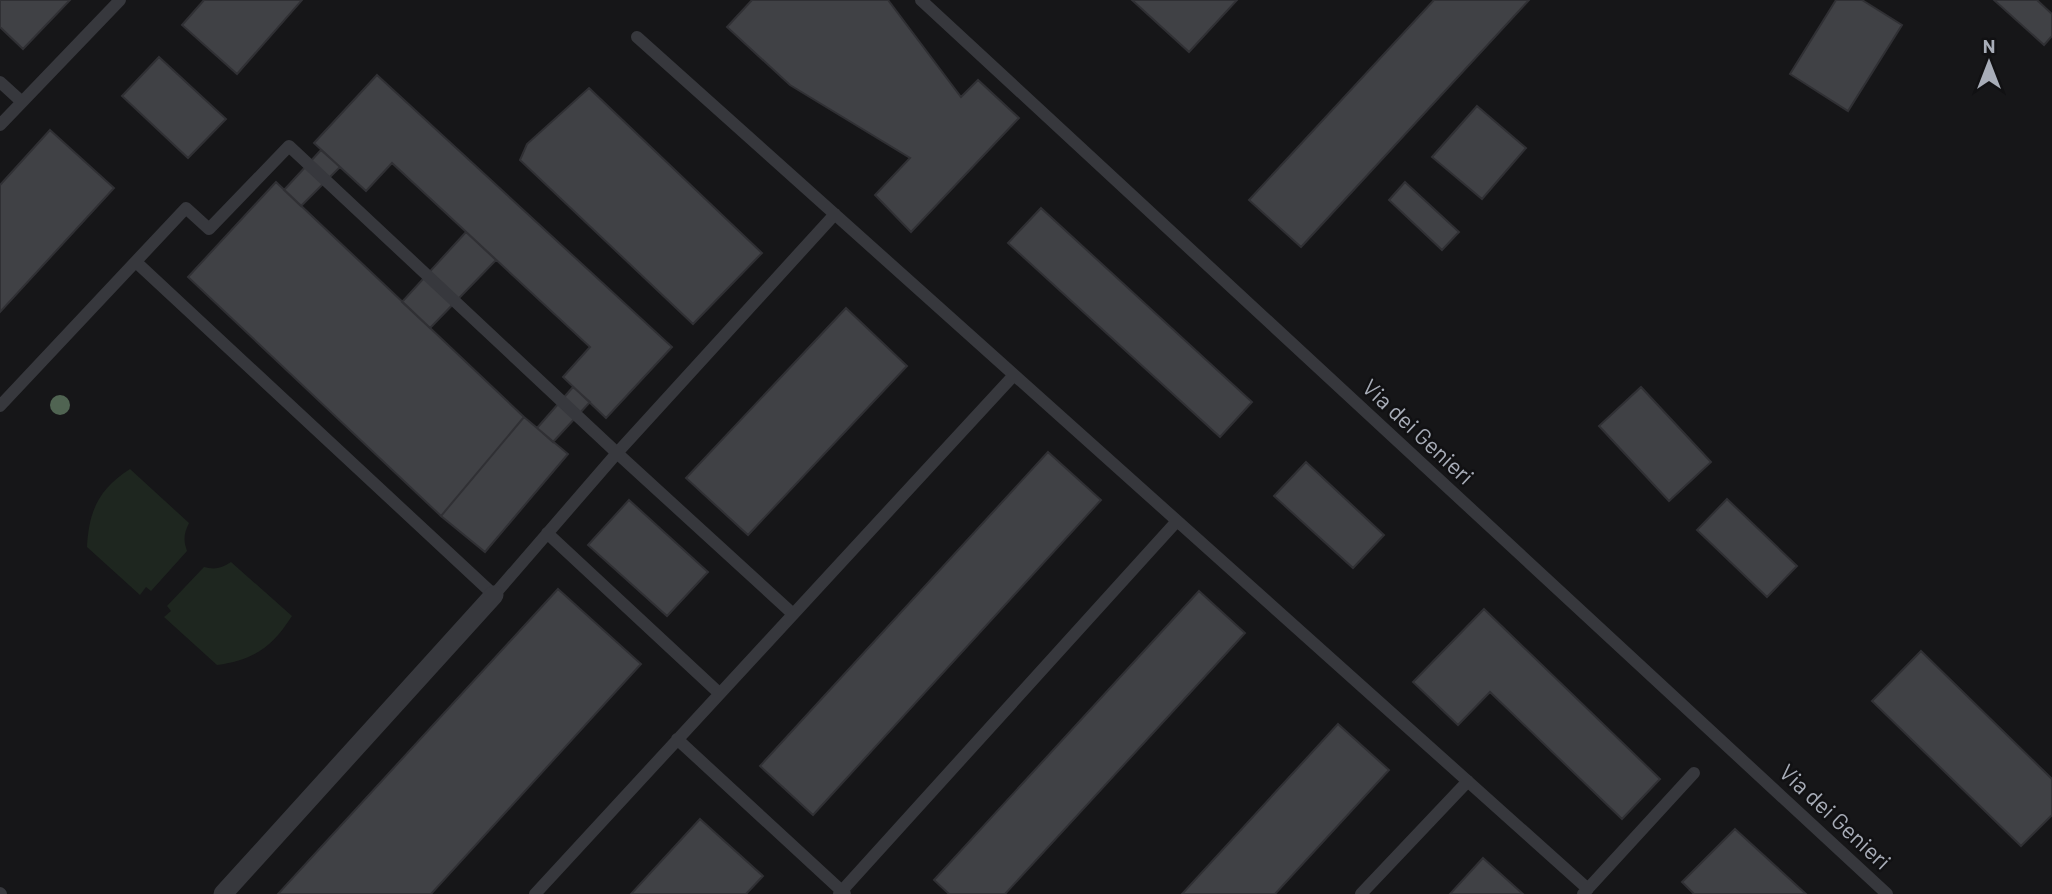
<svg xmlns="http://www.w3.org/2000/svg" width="2052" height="894" font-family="Barlow,sans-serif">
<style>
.green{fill:#1e261f}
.building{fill:#404145;stroke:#303034;stroke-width:2}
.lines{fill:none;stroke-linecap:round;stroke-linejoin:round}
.service{stroke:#37383d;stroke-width:12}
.pedestrian{stroke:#37383d;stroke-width:19}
.tree{fill:#506452}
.labels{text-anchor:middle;stroke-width:5;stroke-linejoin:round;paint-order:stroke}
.street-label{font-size:23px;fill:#a8adb8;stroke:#111113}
</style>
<rect width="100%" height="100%" fill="#161618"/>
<path class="green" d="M130,469l59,54c-5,10 -6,17 -2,28l-36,40 -5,-4 -6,8 -53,-48c2,-37 12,-58 43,-78z
M231,562l61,54c-20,31 -38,44 -75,49l-53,-48 7,-6 -4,-5 37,-39c11,3 18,1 27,-5z"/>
<path class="building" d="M0,0h70l-47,49 -23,-22z
M204,0h98l-65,74 -55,-49z
M752,0h136l73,97 17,-17 41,38 -108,114 -36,-37 35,-37 -120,-73 -63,-58z
M1132,0h105l-48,52z
M1434,0h95l-228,247 -52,-47z
M1836,0h26l40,25 -54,86 -58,-37z
M1994,0h43l15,14v22l-8,9z
M159,57l67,62 -38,39 -66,-62z
M377,75l295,272 -66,71 -43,-41 27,-30 -198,-184 -26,28 -52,-48z
M589,88l173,165 -69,71 -173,-164 7,-16z
M1477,106l49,42 -44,51 -50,-42z
M50,130l64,58 -114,124v-127z
M321,150l19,17 -39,39 -17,-16z
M276,182l248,235 44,37 -83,98 -44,-36 -253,-239z
M1405,182l54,50 -17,18 -53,-50z
M1041,208l211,194 -32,35 -212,-194z
M466,232l30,28 -66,68 -28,-26z
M846,308l61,58 -159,169 -62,-57z
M573,387l17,15 -37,40 -16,-14z
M1641,387l70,75 -42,39 -70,-75z
M524,417l44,37 -83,98 -44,-36z
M1048,452l53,48 -288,315 -53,-49z
M1306,462l78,73 -31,33 -79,-72z
M1727,499l70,67 -30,31 -70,-67z
M629,500l79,72 -41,44 -79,-71z
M558,589l83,75 -210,230h-153z
M1199,591l46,42 -240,261h-56l-15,-14z
M1484,609l176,170 -38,40 -132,-127 -32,33 -45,-43z
M1921,651l131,128v36l-31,31 -149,-145z
M1338,724l51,46 -114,124h-93z
M700,819l63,57 -17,18h-115z
M1735,829l71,65h-112l-12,-12z
M1483,858l40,36h-73z"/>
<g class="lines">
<path class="service" d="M921,0l966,894
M637,37l951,852
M0,82l22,20
M0,125l120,-125
M136,262l358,333 123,-142 176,161
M0,406l186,-198 23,21 80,-83 328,307 218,-239
M547,533l172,160
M677,739l168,155
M0,893l1,1
M535,894l479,-519
M839,894l338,-373
M1361,894l107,-113
M1583,894l111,-121"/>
<path class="pedestrian" d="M223,894l271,-299"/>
</g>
<circle class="tree" cx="60" cy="405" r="10"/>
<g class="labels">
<g class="street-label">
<text transform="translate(1418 432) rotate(43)" y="8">Via dei Genieri</text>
<text transform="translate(1835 817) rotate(43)" y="8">Via dei Genieri</text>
</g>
</g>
<g transform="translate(1989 63)" stroke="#111113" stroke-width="5" paint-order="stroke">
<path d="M0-5L12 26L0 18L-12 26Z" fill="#a8adb8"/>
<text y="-10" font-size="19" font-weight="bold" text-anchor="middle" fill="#a8adb8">N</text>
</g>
</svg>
